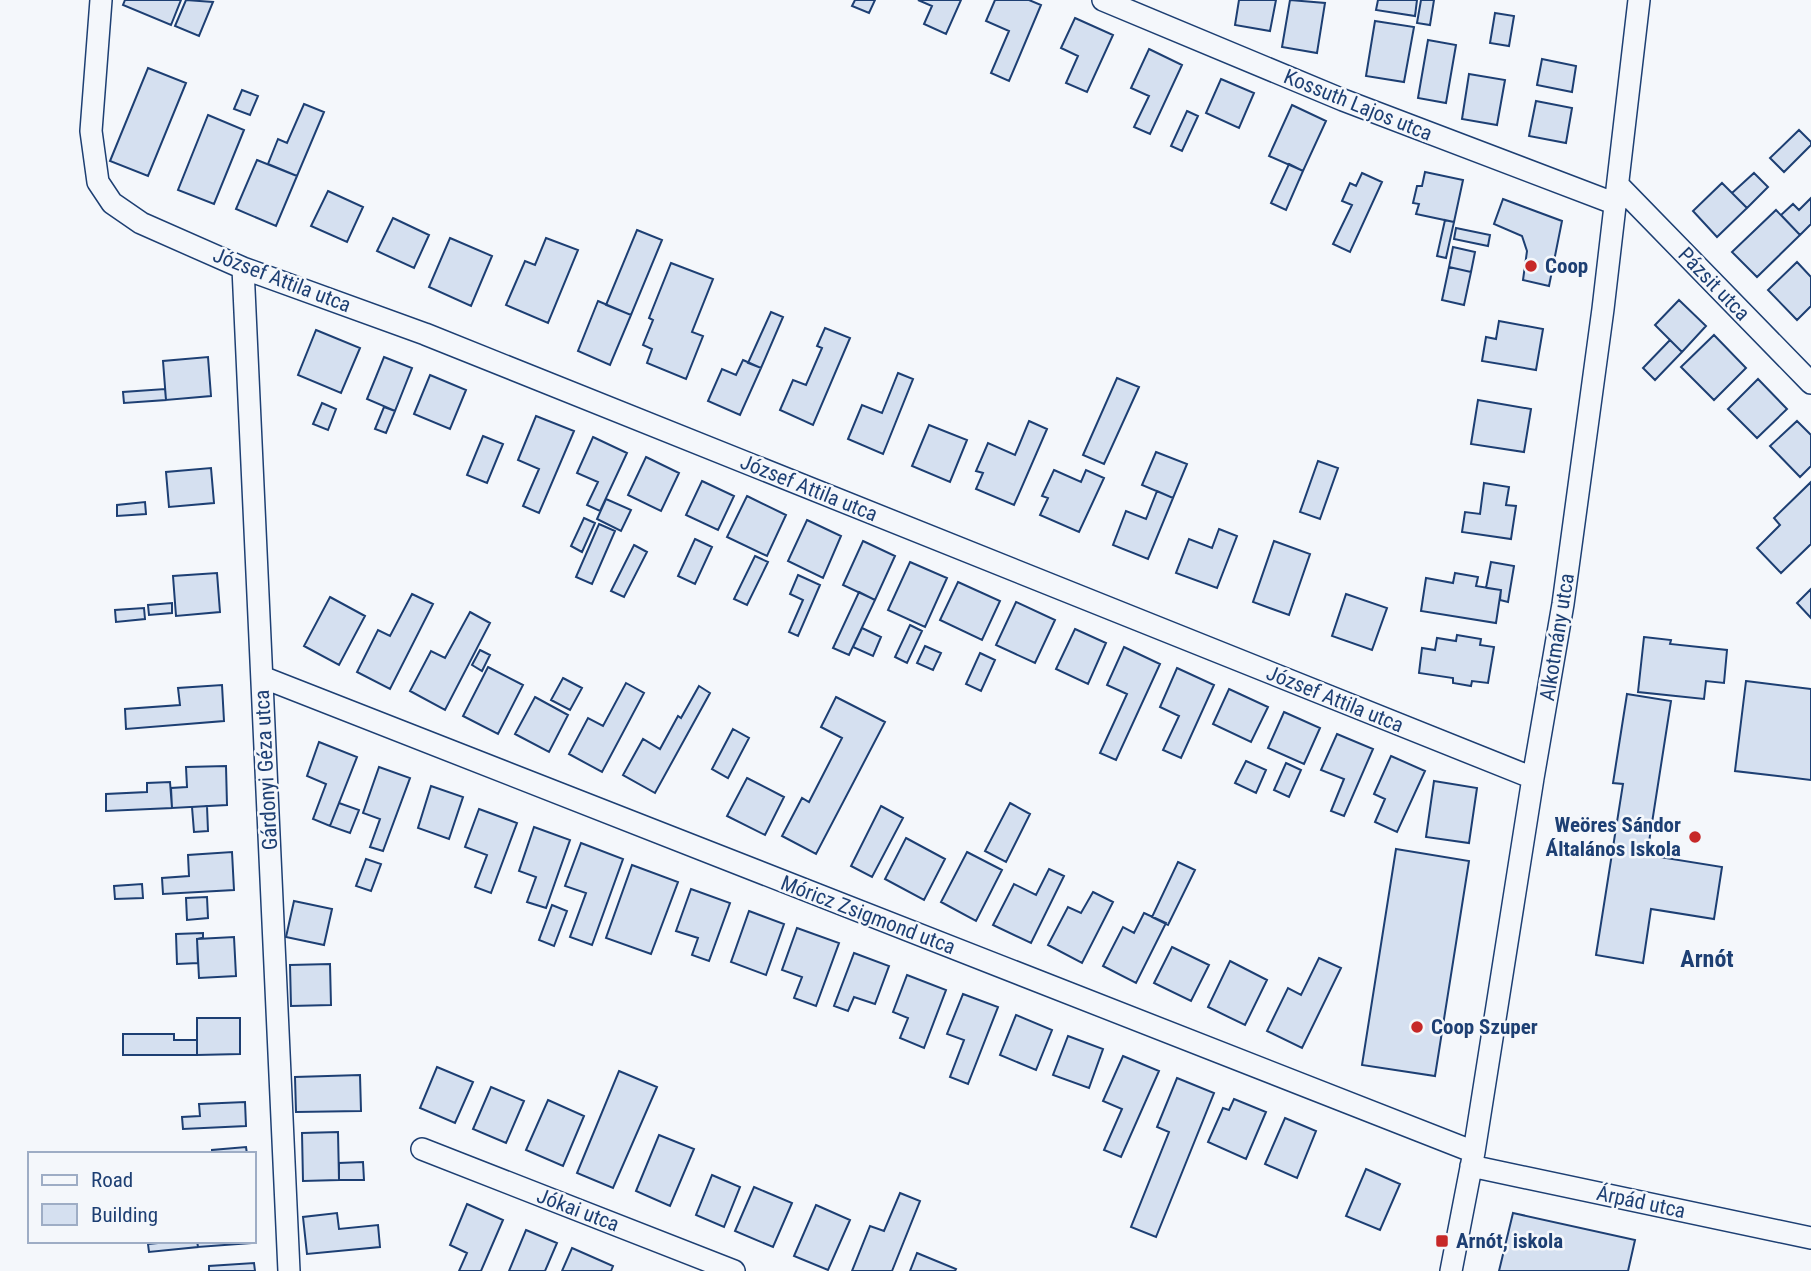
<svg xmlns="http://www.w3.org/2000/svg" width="1811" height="1271" font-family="'Roboto Condensed',sans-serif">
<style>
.building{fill:#d5e0f0;stroke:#1d3f73;stroke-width:2}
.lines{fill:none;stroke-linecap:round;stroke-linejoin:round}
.street-casing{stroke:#1d3f73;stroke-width:24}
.street{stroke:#f4f7fb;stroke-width:21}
.poi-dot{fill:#c62828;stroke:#f4f7fb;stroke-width:2.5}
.labels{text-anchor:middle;stroke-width:5;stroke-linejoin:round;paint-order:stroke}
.street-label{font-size:21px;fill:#1d3f73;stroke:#f4f7fb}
.poi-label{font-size:21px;font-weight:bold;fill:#1d3f73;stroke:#f4f7fb;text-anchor:start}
.quarter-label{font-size:24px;font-weight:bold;fill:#1d3f73;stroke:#f4f7fb}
</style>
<rect width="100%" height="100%" fill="#f4f7fb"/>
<path class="building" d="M125,0h56l-10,25 -48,-20z
M186,0l27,2 -14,34 -24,-10z
M855,0h20l-6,13 -17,-7z
M918,0h43l-15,34 -22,-10 8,-18z
M995,0h34l12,5 -32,76 -18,-8 18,-42 -23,-10z
M1239,0h37l-6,31 -35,-6z
M1290,0l35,3 -8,50 -35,-6z
M1378,0h39l-2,16 -39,-6z
M1421,0h13l-4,25 -13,-2z
M1495,13l19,3 -5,30 -19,-3z
M1075,18l38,17 -26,57 -21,-9 12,-27 -17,-8z
M1375,21l39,6 -10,55 -38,-6z
M1428,40l28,5 -10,58 -28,-5z
M1149,49l33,16 -32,69 -16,-7 15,-31 -18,-8z
M1542,59l34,7 -4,26 -35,-7z
M148,68l38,15 -38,93 -38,-15z
M1469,74l36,6 -8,45 -35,-6z
M1221,79l33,14 -15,35 -33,-15z
M242,90l16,6 -8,19 -16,-6z
M1536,101l36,7 -6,35 -37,-7z
M304,104l20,8 -27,64 -29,-12 10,-25 9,4z
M1292,105l34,16 -23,50 -34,-15z
M1187,111l11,5 -16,35 -11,-5z
M208,115l36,15 -30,74 -36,-14z
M1799,130l12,12v3l-27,27 -14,-14z
M257,160l40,16 -21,50 -40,-17z
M1289,164l14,7 -17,39 -15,-7z
M1425,172l38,8 -9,42 -38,-8 3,-10 -6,-1 4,-17h5z
M1362,173l20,9 -32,70 -17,-8 19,-39 -10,-4 8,-18 6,3z
M1754,173l14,14 -21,21 -15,-15z
M1722,183l25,25 -30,29 -24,-26z
M328,191l35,16 -16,35 -36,-16z
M1811,198v26l-11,11 -19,-20 12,-11 6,6z
M1503,199l59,22 -13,65 -26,-6 4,-29 -5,-15 -28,-12z
M1776,210l24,25 -43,42 -25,-25z
M393,218l36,17 -15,33 -37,-17z
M1445,220l9,2 -8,36 -9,-2z
M1456,228l34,7 -2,11 -34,-7z
M637,230l25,10 -31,75 -25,-10z
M450,238l42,18 -21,50 -42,-19z
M546,238l32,12 -30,73 -42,-18 19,-44 10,4z
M1453,247l22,5 -4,20 -22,-5z
M1797,262l14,15v29l-14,14 -29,-30z
M671,263l42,16 -21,53 11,4 -17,43 -39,-16 5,-14 -9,-4 10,-25 -4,-2z
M1449,267l22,5 -7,33 -22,-5z
M1679,300l27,26 -24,26 -27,-27z
M598,301l33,14 -21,50 -32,-14z
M771,312l12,5 -22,51 -13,-5z
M1499,321l44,8 -7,41 -54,-9 4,-24 10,2z
M825,328l25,10 -37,87 -33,-15 13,-30 13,5 16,-37 -5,-2z
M316,330l44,18 -19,45 -43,-18z
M1714,335l32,33 -32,32 -33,-33z
M1670,340l12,12 -27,28 -12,-12z
M208,357l3,39 -45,4 -3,-39z
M384,357l28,11 -17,43 -28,-12z
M743,360l18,8 -21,47 -32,-14 14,-32 14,6z
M898,373l15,6 -30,75 -35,-15 14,-34 20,8z
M430,375l36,15 -16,39 -36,-15z
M1117,378l22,9 -35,77 -21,-9z
M1758,379l29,30 -30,29 -29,-29z
M165,389l1,11 -42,3 -1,-11z
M1478,400l53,9 -7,43 -53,-8z
M322,403l14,6 -8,21 -15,-6z
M384,407l11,4 -9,22 -11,-4z
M536,416l38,15 -35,82 -16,-7 16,-37 -21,-9z
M1029,421l18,8 -33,76 -38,-16 7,-16 -7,-2 12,-28 27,12z
M1797,421l14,14v31l-11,11 -30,-31z
M929,425l38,15 -17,42 -38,-16z
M483,436l20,8 -16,39 -20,-8z
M593,437l34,16 -27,58 -13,-6 11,-23 -21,-9z
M1156,452l31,12 -14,34 -31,-13z
M646,457l33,16 -18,38 -33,-16z
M1318,461l20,7 -18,51 -20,-7z
M211,468l3,35 -45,4 -3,-35z
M1054,470l27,12 5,-12 18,8 -25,54 -39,-17 8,-17 -6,-2z
M702,481l32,15 -16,34 -32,-15z
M1811,482v62l-30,29 -24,-25 23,-23 -6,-7z
M1484,483l25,4 -3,18 10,1 -5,33 -49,-7 3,-20 15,2z
M1157,491l16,7 -25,61 -35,-14 13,-34 20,8z
M747,496l39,19 -19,41 -40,-19z
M606,499l25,11 -10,21 -24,-12z
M145,502l1,12 -29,2v-11z
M584,518l11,5 -13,29 -11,-6z
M807,520l34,16 -18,42 -35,-17z
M599,524l16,7 -23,53 -16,-7z
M1219,529l18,7 -20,52 -41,-15 13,-34 23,9z
M695,539l17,8 -17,37 -17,-8z
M863,541l32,15 -20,44 -32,-15z
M1274,541l36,13 -21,61 -36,-13z
M634,545l13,7 -23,45 -13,-6z
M755,556l13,6 -21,43 -13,-6z
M910,562l37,16 -22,49 -37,-17z
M1491,562l23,4 -6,36 -8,-2 1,-10 -15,-2z
M217,573l3,39 -44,4 -3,-40z
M1455,573l23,4 -2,9 25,4 -5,33 -75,-12 5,-33 27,5z
M798,575l22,10 -22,51 -9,-4 14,-32 -13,-6z
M958,582l42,19 -18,39 -42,-20z
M1811,589v29l-14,-15z
M859,592l16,8 -26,55 -16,-7z
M412,594l21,10 -43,85 -33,-17 21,-42 12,6z
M1346,594l41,14 -15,42 -40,-14z
M330,597l35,19 -26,49 -35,-19z
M1016,602l39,18 -20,43 -39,-18z
M172,603v10l-23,2 -1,-10z
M144,608l1,11 -29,3 -1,-12z
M470,612l20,11 -45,87 -35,-19 21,-40 14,7z
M910,625l12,6 -15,32 -12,-6z
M862,628l19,9 -8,19 -20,-9z
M1075,629l31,14 -18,41 -32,-15z
M1457,635l24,4 -1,6 14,2 -6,36 -16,-2 -1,5 -18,-3v-5l-34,-5 3,-25 13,2 2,-12 19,3z
M1644,637l27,3 -1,4 57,6 -3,33 -18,-2 -2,18 -66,-7z
M925,646l16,7 -8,17 -16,-7z
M1124,647l36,17 -44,96 -16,-7 27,-59 -20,-9z
M480,650l10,5 -8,16 -10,-6z
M980,653l15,7 -14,31 -15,-7z
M488,667l35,18 -25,49 -35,-18z
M1177,668l37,17 -33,73 -18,-8 16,-34 -19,-9z
M563,678l19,10 -12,22 -19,-10z
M1746,681l65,8v91l-76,-9z
M626,683l18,10 -42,79 -33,-18 19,-36 15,8z
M222,685l2,36 -98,8 -1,-20 55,-4 -2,-17z
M699,686l11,7 -55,100 -32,-18 20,-36 17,10 18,-33 3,2z
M1229,689l39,18 -17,35 -38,-18z
M1627,694l44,7 -24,154 75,12 -8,52 -63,-10 -8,54 -47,-8 27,-171 -10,-1z
M535,697l33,18 -19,37 -34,-18z
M836,697l49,25 -69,132 -34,-18 20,-38 7,4 33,-64 -21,-11z
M1284,712l36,16 -16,36 -36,-16z
M733,729l16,9 -21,40 -16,-9z
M1337,734l36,15 -29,67 -13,-5 13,-32 -23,-9z
M319,742l38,15 -27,69 -17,-7 13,-35 -19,-8z
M1391,756l34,15 -28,61 -22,-10 10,-23 -11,-5z
M1246,761l20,9 -10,23 -21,-10z
M1286,763l15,7 -12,27 -15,-7z
M226,766l1,39 -55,3 -1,-20 16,-1 -1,-20z
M379,767l31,11 -27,73 -13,-4 10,-28 -17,-6z
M747,778l37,19 -19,38 -38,-19z
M1434,781l43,7 -8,55 -43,-6z
M170,782l2,26 -66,3v-17l41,-2v-9z
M431,786l32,11 -14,42 -31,-11z
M339,803l20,7 -9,23 -20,-7z
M1010,803l20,11 -24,48 -21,-11z
M207,806l1,25 -14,1 -2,-25z
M881,806l22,12 -31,59 -21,-11z
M479,809l38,14 -26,70 -16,-6 12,-32 -22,-8z
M534,827l36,13 -24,68 -19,-6 9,-25 -17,-6z
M906,838l39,21 -21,41 -39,-21z
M581,843l42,16 -31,86 -22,-8 16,-44 -21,-7z
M1396,849l73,12 -34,215 -73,-11z
M232,852l2,38 -71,4 -1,-16 27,-2 -1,-21z
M967,852l35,18 -26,51 -35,-19z
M366,859l15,5 -10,27 -15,-5z
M1178,862l17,8 -27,55 -16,-8z
M632,865l46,17 -27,72 -45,-16z
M1049,869l15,7 -33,67 -38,-18 21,-41 22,11z
M142,884l1,14 -28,1 -1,-13z
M691,889l39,14 -21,58 -17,-6 6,-17 -22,-7z
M1093,892l20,10 -31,61 -34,-18 20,-38 13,6z
M207,897l1,21 -21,2 -1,-22z
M294,901l38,8 -8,36 -38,-8z
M552,905l15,6 -13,35 -15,-6z
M749,911l35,13 -18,51 -35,-13z
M1144,913l22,10 -30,60 -33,-17 20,-39 11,6z
M797,928l42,15 -23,63 -22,-8 8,-21 -20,-7z
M203,933v5l-6,1 1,24 -21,1 -1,-30z
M234,937l2,39 -37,2 -2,-39z
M1172,947l37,18 -18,36 -37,-18z
M854,953l35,13 -14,38 -21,-7 -6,14 -14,-5z
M1319,958l22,10 -39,80 -35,-17 21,-43 13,7z
M1230,961l37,19 -22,45 -37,-18z
M330,964l1,41 -40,1 -1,-41z
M907,975l39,15 -22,58 -24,-10 8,-20 -15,-6z
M963,994l35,13 -30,77 -18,-7 14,-37 -17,-6z
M1016,1015l36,15 -16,40 -36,-15z
M197,1018h43v36l-43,1z
M123,1034h51v6h23v15h-74z
M1068,1036l35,13 -14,39 -36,-13z
M1123,1056l36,15 -38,86 -17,-7 18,-41 -19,-8z
M437,1067l36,15 -18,41 -35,-15z
M619,1071l38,16 -44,101 -36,-15z
M360,1075l1,36 -65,1 -1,-35z
M1177,1078l37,15 -58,144 -25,-10 38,-95 -12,-5z
M491,1087l33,14 -18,42 -33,-14z
M1234,1099l32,13 -20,47 -38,-17 15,-34 6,2z
M548,1100l36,16 -21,50 -37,-16z
M245,1102l1,24 -63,3 -1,-12 18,-1 -1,-12z
M1285,1118l31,13 -19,47 -32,-14z
M338,1132l1,48 -36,1 -1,-48z
M659,1135l35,14 -24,57 -34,-15z
M246,1147l1,7h-35v-4z
M363,1162l1,18h-25v-17z
M1366,1169l34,15 -20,46 -34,-14z
M712,1175l28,12 -16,40 -28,-12z
M754,1187l38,16 -19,44 -38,-16z
M900,1193l20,8 -28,70h-40l18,-45 14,5z
M467,1204l36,16 -22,51h-22l8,-18 -17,-8z
M816,1205l34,15 -22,50 -34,-14z
M337,1213l2,16 39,-4 2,22 -73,7 -4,-37z
M1513,1213l122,27 -7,31h-129z
M526,1230l31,13 -12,28h-36z
M178,1241h19l1,6 -49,5 -1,-8z
M197,1241h54v2l-53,4z
M572,1248l41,18 -2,5h-49z
M917,1253l39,16 -1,2h-45z
M254,1263l1,8h-46v-5z"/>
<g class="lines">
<g class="street-casing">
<path id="street" d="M101,0l-10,131 7,51 14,21 29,20 102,45 182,66 1108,444
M1103,0l240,100 273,104
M1618,185l193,198
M243,268l46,1003
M262,677l1212,475
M422,1149l312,122
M1471,1166l340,72
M1451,1271l23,-119 59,-374 30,-174 40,-295 36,-309"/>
</g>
<use href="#street" class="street"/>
</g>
<g class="poi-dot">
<circle cx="1531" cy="266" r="7"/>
<circle cx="1695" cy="837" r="7"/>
<circle cx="1417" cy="1027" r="7"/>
<rect x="1435" y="1234" width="14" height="14" rx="3.5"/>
</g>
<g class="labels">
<g class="street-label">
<text transform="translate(1358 105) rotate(22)" y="7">Kossuth Lajos utca</text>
<text transform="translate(282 280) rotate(21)" y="7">József Attila utca</text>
<text transform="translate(1714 284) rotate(46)" y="7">Pázsit utca</text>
<text transform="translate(809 488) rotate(22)" y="7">József Attila utca</text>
<text transform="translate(1557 637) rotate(-81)" y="7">Alkotmány utca</text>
<text transform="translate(1335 699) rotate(22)" y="7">József Attila utca</text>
<text transform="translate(266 770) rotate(-93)" y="7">Gárdonyi Géza utca</text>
<text transform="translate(868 915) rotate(21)" y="7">Móricz Zsigmond utca</text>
<text transform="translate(1641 1202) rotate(12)" y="7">Árpád utca</text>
<text transform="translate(578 1210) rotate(21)" y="7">Jókai utca</text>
</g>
<g class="poi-label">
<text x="1545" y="273">Coop</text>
<text x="1681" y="832" text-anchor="end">Weöres Sándor<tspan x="1681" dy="24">Általános Iskola</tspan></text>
<text x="1431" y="1034">Coop Szuper</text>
<text x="1456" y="1248">Arnót, iskola</text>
</g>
<g class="quarter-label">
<text x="1707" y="967">Arnót</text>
</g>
</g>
<rect x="28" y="1152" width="228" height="91" fill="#f4f7fb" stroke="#9eadc5" stroke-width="2"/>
<rect x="42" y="1175" width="35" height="10" fill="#f4f7fb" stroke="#9eadc5" stroke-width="2"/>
<text x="91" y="1187" font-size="21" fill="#1d3f73">Road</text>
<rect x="42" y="1204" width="35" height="21" fill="#d5e0f0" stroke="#9eadc5" stroke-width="2"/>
<text x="91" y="1222" font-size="21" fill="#1d3f73">Building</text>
</svg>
